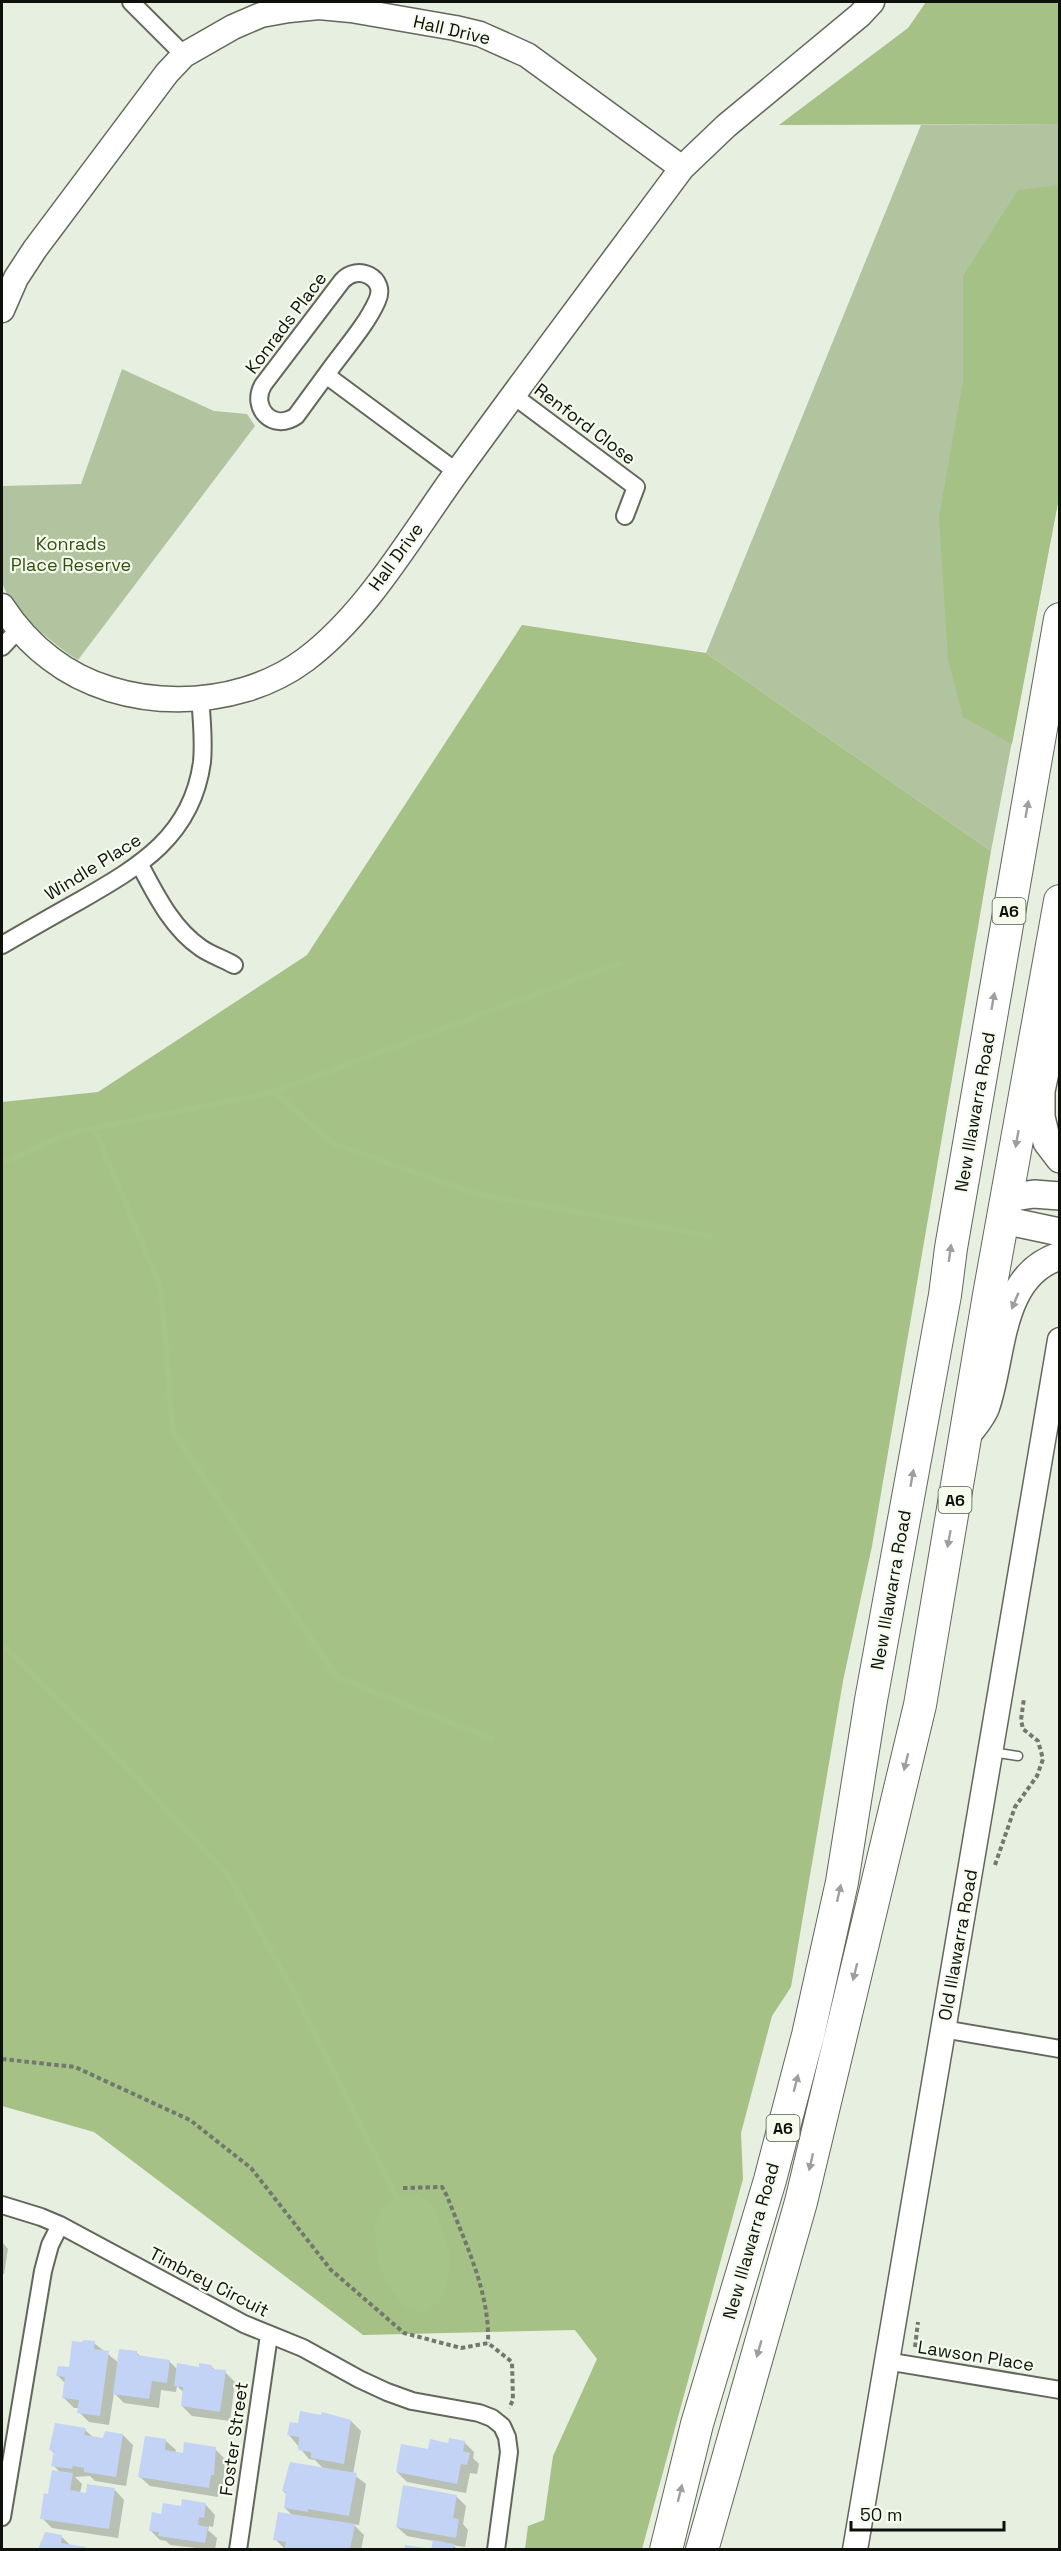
<svg xmlns="http://www.w3.org/2000/svg" width="1061" height="2551" font-family="'Space Grotesk',sans-serif">
<style>
.green{fill:#b2c49f}
.forest{fill:#a5c186}
.water{fill:#a6c388}
.shadow{fill:#0003}
.lines{fill:none;stroke-linecap:round;stroke-linejoin:round}
.stream{stroke:#a6c388;stroke-width:6}
.building{fill:#c3d3f6}
.lane-casing{stroke:#61685b;stroke-width:11}
.street-casing{stroke:#61685b;stroke-width:20}
.secondary-casing{stroke:#61685b;stroke-width:27}
.primary-casing{stroke:#61685b;stroke-width:30}
.highway-casing{stroke:#61685b;stroke-width:34}
.path{stroke:#73786e;stroke-width:4;stroke-dasharray:4.5 3;stroke-linecap:butt}
.lane{stroke:#fff;stroke-width:8}
.street{stroke:#fff;stroke-width:16}
.secondary{stroke:#fff;stroke-width:24}
.primary{stroke:#fff;stroke-width:27}
.highway{stroke:#fff;stroke-width:32}
.oneway{fill:#9e9f9d}
.labels{text-anchor:middle;stroke-width:4.5;stroke-linejoin:round;paint-order:stroke}
.shield{fill:#f5fcee;stroke:#53574f;stroke-width:1.5}
.shield-label{font-size:16px;font-weight:bold;fill:#0d100b}
.street-label{font-size:18px;fill:#0d100b;stroke:#f5fcee}
.park-label{font-size:18px;fill:#344d0d;stroke:#f5fcee}
</style>
<rect width="100%" height="100%" fill="#e7efe0"/>
<path class="green" d="M1059,124v373l-68,354 -285,-198 215,-528z
M122,369l92,42 33,3 8,12 -177,234c-21,-13 -73,-54 -76,-80 -2,-30 0,-63 0,-94l79,-2z"/>
<path class="forest" d="M926,2h133v122l-280,1 129,-97z
M1059,185v312l-47,247 -49,-27 -15,-57 -9,-143 24,-136v-105l55,-86z
M522,625l184,28 285,198 -119,695 -29,135 -52,306 -19,29 -31,117 2,46 -101,370h-117l3,-23 16,-6 9,-64 44,-97 -22,-29 -212,5 -269,-203 -92,-26v-1004l96,-10 209,-137z"/>
<path class="water" d="M418,2194l15,10 18,52 -4,31 -8,16 -16,10 -21,-7 -23,-38 -5,-42 7,-17 15,-13z"/>
<path class="shadow" d="M2,2242l6,7 -4,25 -2,-1z
M94,2343l25,20 18,-10 4,4 28,4 9,9 34,-3 4,4 9,1 10,10 -5,39 -38,-5 -10,-10 2,-13 -7,-7 -1,6 -15,-2 -2,18 -35,-5 -10,-10 -5,32 -20,-3 -10,-10v-4h-5l-10,-10 2,-14 -8,-8 12,-7z
M351,2421l10,10 -8,43 13,10 -7,41 -6,-1 11,11 -3,15 -76,-1 -10,-10 18,-23 -8,-8 2,-13 -4,-4 41,-22 -9,-9 -6,-1 -20,-24z
M85,2430l9,8 11,2 18,-5 10,10 -7,41 -31,-5 -5,-5 -15,1 7,7 -2,9 7,2 28,-5 9,10 -6,38 -66,-10 -10,-10 18,-46 -7,-7 2,-11 -5,-5z
M166,2441l10,9 -1,3 9,1 31,-5 10,10 -2,26 -2,-1 -3,13 -68,-11 -10,-9z
M464,2442l10,10 -1,6 6,6 -2,10 -7,-1 -4,20 -59,-11 -10,-10 32,-21z
M456,2496l10,10 -3,18 5,6 -3,17 -12,-2 5,5h-25l1,-9 -27,-5 -10,-9z
M206,2505l9,10 -2,12 -4,-1 -1,4 9,8 -2,12 -45,-5 -4,-4 -6,-1 -10,-10 13,-14 19,-8z
M61,2536l11,11 -32,3 1,-9z"/>
<g class="lines">
<path class="stream" d="M274,1092l60,52 143,50 233,42
M94,1128l67,160 12,144 164,245 155,62
M2,1163l68,-30 204,-41 345,-129
M2,1644l135,134 92,98 65,116 102,204"/>
</g>
<path class="building" d="M83,2340l12,1 -1,8 15,2 -9,65 -23,-3 2,-13 -17,-2 3,-21 -9,-1 2,-10 11,1 3,-26 10,1z
M119,2349l18,2v4l33,5 -3,23 -15,-2 -3,18 -36,-5z
M177,2363l22,4v-4l13,2v4l14,1 -6,42 -39,-6 2,-19 -9,-1z
M300,2411l21,4 1,-3 29,8 -7,44 -33,-6v-6l-13,-2 1,-13 -12,-2 3,-13 8,1z
M55,2423l31,5 -2,7 19,3 2,-7 18,3 -7,43 -32,-5v-4l-11,-2 -1,3 -21,-3 3,-15 -5,-1z
M145,2436l21,3 -1,11 18,3 1,-11 32,5 -2,28h-3l-2,13 -71,-11z
M449,2438l16,3 -2,10 7,2 -3,12 -6,-1 -4,20 -61,-12 5,-28 27,5 2,-10 18,4z
M290,2462l67,11 -8,43 -41,-7v3l-24,-4 2,-16 -4,-1z
M52,2470l21,3 -3,17 16,3 1,-9 28,4 -6,41 -69,-10 4,-26 4,1z
M403,2485l54,10 -4,23 6,1 -3,19 -60,-11z
M182,2499l24,4 -2,15 -5,-1 -1,8 10,2 -3,16 -47,-7 1,-4 -10,-1 3,-19 9,2 2,-11 18,3z
M278,2512l77,12 -5,26h-66l2,-8 -13,-2z
M45,2532l17,3 -1,8 25,4v3h-48z
M433,2540l21,4 -1,6h-22z
M405,2545l21,3v2h-22z"/>
<g class="lines">
<g class="lane-casing">
<path id="lane" d="M992,1752l26,4"/>
</g>
<g class="street-casing">
<path id="street" d="M131,2l53,53
M326,375c16,-23 40,-49 51,-74 11,-23 -20,-38 -35,-20l-79,104c-13,23 10,47 33,31l30,-41 131,97
M514,396l122,91 -11,29
M2,647l17,-18
M140,865c16,30 32,63 61,83 10,7 23,11 33,17
M2,945c26,-15 52,-30 79,-45 59,-34 111,-64 121,-138 2,-21 0,-43 -2,-64
M943,2029l117,20
M2,2205l39,12 19,8
M886,2361l174,29
M2,2517l41,-246 7,-26 10,-20 184,99 59,24 56,31 28,13 25,9 67,12 13,5 10,8 5,11 2,15 -13,98
M238,2550l31,-215"/>
</g>
<g class="secondary-casing">
<path id="secondary" d="M2,310l14,-32 19,-29 132,-176 17,-18 49,-28 28,-12 28,-5 30,-3 32,3 104,18 25,6 47,21 155,113
M2,606c13,20 29,38 49,53 70,54 184,53 254,1 62,-46 107,-126 152,-188 74,-102 150,-203 225,-304l44,-42 134,-111 12,-13
M855,2550l205,-1210"/>
</g>
<g class="primary-casing">
<path id="primary" d="M1047,983l9,37 -15,71v26l6,25 13,17
M1006,1198l28,-4 26,2
M1003,1220l57,12
M966,1436c7,-9 17,-20 20,-30 17,-50 12,-131 74,-150"/>
</g>
<g class="highway-casing">
<path id="highway" d="M666,2550l31,-126 73,-244 38,-145 34,-153 29,-182 74,-405 6,-47 109,-629
M702,2550l99,-348 119,-497 69,-410 71,-394"/>
</g>
<path class="path" d="M995,1865l20,-58 22,-31 6,-17 -5,-18 -15,-12 -2,-9 3,-22
M2,2059l73,8 115,53 61,48 80,102 73,63 57,15 27,-5 24,19 1,38 -4,8
M403,2188l39,-1 5,9c18,47 43,96 41,147
M915,2347l3,-25"/>
<use href="#lane" class="lane"/>
<use href="#street" class="street"/>
<use href="#secondary" class="secondary"/>
<use href="#primary" class="primary"/>
<use href="#highway" class="highway"/>
</g>
<defs><path id="oneway-solid" d="M-6-.8H1V-3.2L6.5 0L1 3.2V.8H-6Z" transform="scale(1.5)"/></defs>
<g class="oneway">
<use href="#oneway-solid" transform="translate(1027 809) rotate(-80)"/>
<use href="#oneway-solid" transform="translate(993 1001) rotate(-80)"/>
<use href="#oneway-solid" transform="translate(1017 1139) rotate(100)"/>
<use href="#oneway-solid" transform="translate(950 1253) rotate(-82)"/>
<use href="#oneway-solid" transform="translate(1015 1301) rotate(113)"/>
<use href="#oneway-solid" transform="translate(912 1478) rotate(-80)"/>
<use href="#oneway-solid" transform="translate(949 1539) rotate(100)"/>
<use href="#oneway-solid" transform="translate(906 1762) rotate(104)"/>
<use href="#oneway-solid" transform="translate(839 1893) rotate(-77)"/>
<use href="#oneway-solid" transform="translate(855 1972) rotate(104)"/>
<use href="#oneway-solid" transform="translate(796 2083) rotate(-75)"/>
<use href="#oneway-solid" transform="translate(811 2162) rotate(103)"/>
<use href="#oneway-solid" transform="translate(759 2349) rotate(106)"/>
<use href="#oneway-solid" transform="translate(680 2493) rotate(-76)"/>
</g>
<g class="labels">
<g class="shield">
<rect x="992.5" y="898" width="33" height="26" rx="4.5"/>
<rect x="938.5" y="1487" width="33" height="26" rx="4.5"/>
<rect x="766.5" y="2115" width="33" height="26" rx="4.5"/>
</g>
<g class="shield-label">
<text x="1009" y="917">A6</text>
<text x="955" y="1506">A6</text>
<text x="783" y="2134">A6</text>
</g>
<g class="street-label">
<text transform="translate(452 30) rotate(13)" y="6">Hall Drive</text>
<text transform="translate(286 323) rotate(-53)" y="6">Konrads Place</text>
<text transform="translate(585 424) rotate(37)" y="6">Renford Close</text>
<text transform="translate(396 557) rotate(-54)" y="6">Hall Drive</text>
<text transform="translate(93 867) rotate(-32)" y="6">Windle Place</text>
<text transform="translate(975 1112) rotate(-80)" y="6">New Illawarra Road</text>
<text transform="translate(891 1590) rotate(-80)" y="6">New Illawarra Road</text>
<text transform="translate(958 1945) rotate(-80)" y="6">Old Illawarra Road</text>
<text transform="translate(751 2241) rotate(-74)" y="6">New Illawarra Road</text>
<text transform="translate(209 2282) rotate(27)" y="6">Timbrey Circuit</text>
<text transform="translate(976 2356) rotate(9)" y="6">Lawson Place</text>
<text transform="translate(234 2439) rotate(-82)" y="6">Foster Street</text>
</g>
<g class="park-label">
<text x="71" y="550">Konrads<tspan x="71" dy="21">Place Reserve</tspan></text>
</g>
</g>
<rect width="1061" height="2551" fill="none" stroke="#0d100b" stroke-width="6"/>
<path d="M851 2521v9h153v-9" fill="none" stroke="#0d100b" stroke-width="3"/>
<text x="860" y="2521" font-size="18" fill="#0d100b" stroke="#f5fcee" stroke-width="4.5" paint-order="stroke">50 m</text>
</svg>
